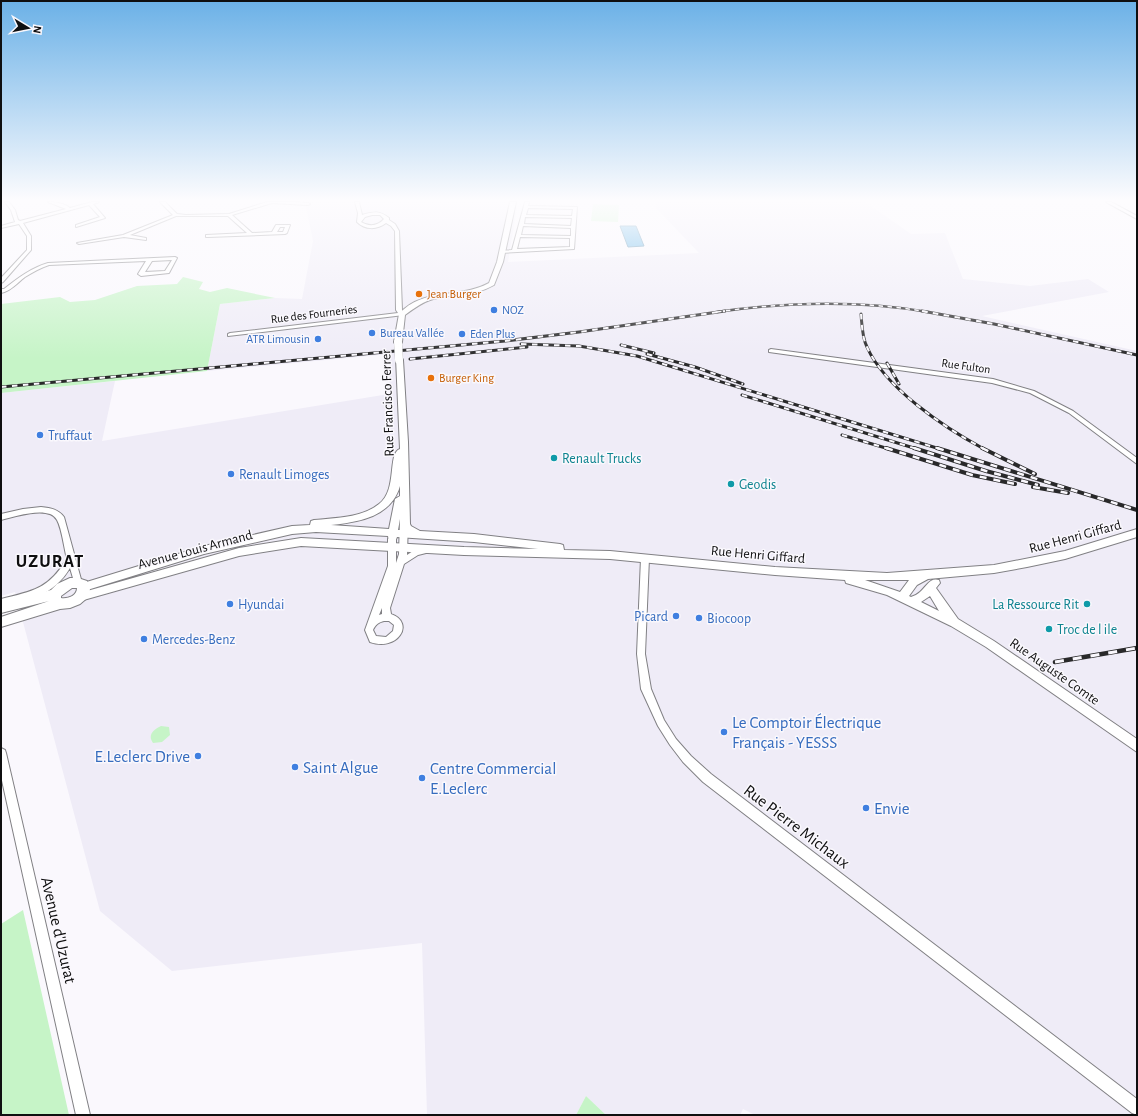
<svg xmlns="http://www.w3.org/2000/svg" width="1138" height="1116" font-family="'Alegreya Sans',sans-serif">
<style>
.built{fill:#efecf7}
.green{fill:#c6f4c7}
.water{fill:#51ade5;stroke:#3d7ea5}
.lines{fill:none;stroke-linecap:round;stroke-linejoin:round}
.minor-casing{stroke:#818084;stroke-width:2}
.tertiary-casing{stroke:#818084;stroke-width:2}
.secondary-casing{stroke:#818084;stroke-width:2}
.minor{fill:#fff;fill-rule:evenodd}
.tertiary{fill:#fff;fill-rule:evenodd}
.secondary{fill:#fff;fill-rule:evenodd}
.rail-far3-casing{stroke:#29292a;stroke-width:2.5}
.rail-far2-casing{stroke:#29292a;stroke-width:3}
.rail-far1-casing{stroke:#29292a;stroke-width:4}
.rail-casing{stroke:#29292a;stroke-width:4.5}
.rail-far3{stroke:#faf8fd;stroke-width:1.5;stroke-dasharray:4.5;stroke-linecap:butt}
.rail-far2{stroke:#faf8fd;stroke-width:2;stroke-dasharray:5.5;stroke-linecap:butt}
.rail-far1{stroke:#faf8fd;stroke-width:2.5;stroke-dasharray:7;stroke-linecap:butt}
.rail{stroke:#faf8fd;stroke-width:3;stroke-dasharray:9;stroke-linecap:butt}
.tertiary-bridge-casing{stroke:#818084;stroke-width:8;stroke-linecap:butt}
.tertiary-bridge{stroke:#fff;stroke-width:8}
.food-dot{fill:#e8710a;stroke:#faf8fd;stroke-width:1.5}
.shop-dot{fill:#3f7fe0;stroke:#faf8fd;stroke-width:1.5}
.culture-dot{fill:#0f9aa8;stroke:#faf8fd;stroke-width:1.5}
.labels{text-anchor:middle;stroke-width:3;stroke-linejoin:round;paint-order:stroke}
.far-food-label{font-size:12px;fill:#c56008;stroke:#faf8fd;text-anchor:start}
.far-shop-label{font-size:12px;fill:#366cbe;stroke:#faf8fd;text-anchor:start}
.far-street-label{font-size:12px;fill:#0f0f10;stroke:#faf8fd}
.street-label{font-size:14px;fill:#0f0f10;stroke:#faf8fd}
.shop-label{font-size:14px;fill:#366cbe;stroke:#faf8fd;text-anchor:start}
.culture-label{font-size:14px;fill:#0d838f;stroke:#faf8fd;text-anchor:start}
.near-shop-label{font-size:17px;fill:#366cbe;stroke:#faf8fd;text-anchor:start}
.near-street-label{font-size:17px;fill:#0f0f10;stroke:#faf8fd}
.district-label{font-size:18px;font-weight:bold;letter-spacing:1px;fill:#0f0f10;stroke:#faf8fd}
</style>
<rect width="100%" height="100%" fill="#faf8fd"/>
<path class="built" d="M305,202h213l-10,60 191,-9 -43,-45v-6h209l46,32 34,-1 18,46 67,7 58,-7 21,13 -127,24 155,35v764h-382l-12,-6 -3,6h-134l-20,-19 -10,19h-149l-5,-172 -250,28 -72,-60 -85,-319 -14,4v-203l114,-12 -13,60 287,-47 1,-40 -183,17 13,-67 55,-6 27,1 11,-58z"/>
<path class="green" d="M593,204l26,1 -1,17 -27,-1z
M183,277l20,5 -4,7 11,3 17,-4 48,10 -55,6 -13,67 -206,22v-89l59,-7 10,5 25,-2 42,-14 40,-2z
M161,726l8,1 1,8 -8,7 -9,1c-6,-8 1,-14 8,-17z
M23,910l46,205h-68v-191z
M586,1096l20,19h-30z"/>
<path class="water" d="M620,226h16l8,20 -16,1z"/>
<g class="lines">
<g class="minor-casing">
<path id="minor" d="M5,202h4l6,8 3,10 2,1 46,-12 -18,-7c8,0 16,1 22,6l22,-6h7l-6,2 12,14 -29,9v-2l24,-8 -11,-12 -66,18 8,13v14l-28,32 -2,1v-5l26,-28v-14l-8,-12 -18,4v-2l14,-4 -4,-12z
M160,202h5l12,12 9,1 43,-1 38,-12h28l13,1 2,1 -2,1 -36,-2 -40,12 20,18 20,-1 4,-7h14l-3,8 -2,1 -77,3h-2v-2l41,-2 -19,-17h-52l-46,19 16,3v2l-22,-3 -45,7 -2,-1 46,-8 50,-20zM280,227h5l-2,5h-6z
M355,202h4l3,13c11,-3 17,-5 27,3v2l6,4 4,7 3,79 3,4 -1,1 -176,21v-2l2,-1 168,-20 -2,-3 -1,-79 -4,-5 -5,-3c-9,7 -21,7 -29,-1l1,-9zM372,215h8l4,4c-6,7 -15,8 -23,3l4,-5z
M525,202h4l-1,4 49,1 -3,42 -74,4v-2l12,-1zM528,208l45,1 -1,7 -46,-1zM525,217l47,1 -1,8 -47,-2zM523,226l48,2v8l-50,-1zM520,237l50,1v9l-53,2z
M1106,202h5l26,14v3z
M175,257l2,1 -8,15 -28,3 -3,-2 8,-13 -97,4c-9,3 -16,7 -24,12 -8,6 -14,14 -24,16v-4h3c14,-11 27,-21 44,-26zM172,260l-7,11 -20,1 7,-11z
M771,349l222,30 41,12 39,20 64,47v6l-68,-51 -39,-20 -38,-10 -223,-31v-2z
M41,507c9,1 17,2 23,10l18,66 -1,2h-6l-5,-17c-17,28 -39,31 -69,37v-6c33,-8 47,-10 66,-40 -3,-11 -5,-30 -10,-39 -8,-15 -43,-3 -56,0v-6l22,-5z
M404,516l4,3 -1,36 6,-4 14,-4 4,3 -1,2 -12,3 -14,9 -14,44 1,6c25,9 6,38 -21,28l-5,-12 23,-64v-27l4,-3 4,3v24l3,-9 1,-35zM382,608v6l-3,1zM384,621h5l5,4 -1,6 -7,6 -10,-1 -3,-6c2,-5 6,-8 11,-9z
M645,555l3,1 1,2 -4,96 6,35 13,31 12,19 15,17 20,18 426,325v16l-5,-2 -429,-331 -20,-20 -13,-17 -12,-19 -17,-37 -4,-35 4,-96 1,-2z
M1,748l4,2 1,3 84,362h-14l-75,-339z"/>
</g>
<g class="tertiary-casing">
<path id="tertiary" d="M510,202h6l-13,60 -9,23c-20,12 -42,8 -64,15 -9,3 -17,9 -25,15l-3,27 -1,2h-6l-1,-2 5,-28c24,-27 61,-15 90,-31l8,-21z
M396,358h6l1,2 5,82 2,82 1,2 9,5 54,3 86,10 3,1 1,5 46,1 165,16 112,6 107,-8 71,-14 72,-22v8l-72,22 -38,8 -33,6 -66,6 -11,6 -8,11 2,1c3,-1 7,-3 9,-5 6,-5 10,-15 19,-12l1,3 -4,5 22,31 36,22 143,98v13l-151,-105 -35,-21 -64,-31 -41,-12 -1,-3 -70,-5 -165,-16 -146,-4 -163,-9 -62,10 -159,45 -4,-1 -1,-3 1,-3 4,-1 159,-45 62,-10 163,9 74,2 -64,-7 -77,-5 -2,5h-6l-1,-6 -72,-4 -24,2 -88,20 -120,37 -4,-1 -1,-3 1,-3 124,-38 88,-20 18,-1 1,-4 3,-1c21,-2 48,-2 65,-16 19,-14 8,-51 21,-55zM400,486v10l-5,3 -6,30 -58,-4c28,-3 60,-8 69,-39zM400,519v5l4,6h-6zM865,580h44l-9,12zM930,596l9,15 -18,-9z"/>
</g>
<g class="secondary-casing">
<path id="secondary" d="M70,578h8l9,3 3,9 -3,8 -7,6 -10,4 -10,1 -59,18v-10l48,-16 -48,12v-10l50,-13 6,-6zM72,588h5c0,8 -9,11 -16,10v-2z"/>
</g>
<use href="#minor" class="minor"/>
<use href="#tertiary" class="tertiary"/>
<use href="#secondary" class="secondary"/>
<g class="rail-far3-casing">
<path id="rail-far3" d="M717,312c70,-10 141,-12 211,0"/>
</g>
<g class="rail-far2-casing">
<path id="rail-far2" d="M922,311l72,13 143,31
M861,314c1,11 1,23 6,33 18,41 78,81 117,102
M521,344l58,2 58,10 303,93
M621,345l33,8
M647,354l48,13 48,17
M410,359l117,-12
M887,363l12,21
M1,387l504,-46 74,-9 146,-21
M742,395l175,54
M842,435l47,14"/>
</g>
<g class="rail-far1-casing">
<path id="rail-far1" d="M886,448l86,27 43,9
M914,448l72,23 52,14
M937,448l200,62
M982,448l53,26
M1033,487l35,6"/>
</g>
<g class="rail-casing">
<path id="rail" d="M1055,662l82,-14"/>
</g>
<use href="#rail-far3" class="rail-far3"/>
<use href="#rail-far2" class="rail-far2"/>
<use href="#rail-far1" class="rail-far1"/>
<use href="#rail" class="rail"/>
<g class="tertiary-bridge-casing">
<path id="tertiary-bridge" d="M398,342l1,18"/>
</g>
<use href="#tertiary-bridge" class="tertiary-bridge"/>
</g>
<linearGradient id="sky" x2="0" y2="1"><stop stop-color="#6bb1e7"/><stop offset="0.56" stop-color="#fdfcfe"/><stop offset="1" stop-color="#fdfcfe" stop-opacity="0"/></linearGradient>
<rect width="1138" height="358" fill="url(#sky)"/>
<g class="food-dot">
<circle cx="419" cy="294" r="4"/>
<circle cx="431" cy="378" r="4"/>
</g>
<g class="shop-dot">
<circle cx="494" cy="310" r="4"/>
<circle cx="372" cy="333" r="4"/>
<circle cx="462" cy="334" r="4"/>
<circle cx="318" cy="339" r="4"/>
<circle cx="40" cy="435" r="4"/>
<circle cx="231" cy="474" r="4"/>
<circle cx="230" cy="604" r="4"/>
<circle cx="676" cy="616" r="4"/>
<circle cx="699" cy="618" r="4"/>
<circle cx="144" cy="639" r="4"/>
<circle cx="724" cy="732" r="4"/>
<circle cx="198" cy="756" r="4"/>
<circle cx="295" cy="767" r="4"/>
<circle cx="422" cy="778" r="4"/>
<circle cx="866" cy="808" r="4"/>
</g>
<g class="culture-dot">
<circle cx="554" cy="458" r="4"/>
<circle cx="731" cy="484" r="4"/>
<circle cx="1087" cy="604" r="4"/>
<circle cx="1049" cy="629" r="4"/>
</g>
<g class="labels">
<g class="far-food-label">
<text x="427" y="298">Jean Burger</text>
<text x="439" y="382">Burger King</text>
</g>
<g class="far-shop-label">
<text x="502" y="314">NOZ</text>
<text x="380" y="337">Bureau Vallée</text>
<text x="470" y="338">Eden Plus</text>
<text x="310" y="343" text-anchor="end">ATR Limousin</text>
</g>
<g class="far-street-label">
<text transform="translate(314 314) rotate(-7)" y="4">Rue des Fourneries</text>
<text transform="translate(966 366) rotate(8)" y="4">Rue Fulton</text>
</g>
<g class="street-label">
<text transform="translate(387 403) rotate(-92)" y="5">Rue Francisco Ferrer</text>
<text transform="translate(1075 536) rotate(-15)" y="5">Rue Henri Giffard</text>
<text transform="translate(195 549) rotate(-15)" y="5">Avenue Louis Armand</text>
<text transform="translate(758 554) rotate(5)" y="5">Rue Henri Giffard</text>
<text transform="translate(1055 671) rotate(35)" y="5">Rue Auguste Comte</text>
</g>
<g class="shop-label">
<text x="48" y="440">Truffaut</text>
<text x="239" y="479">Renault Limoges</text>
<text x="238" y="609">Hyundai</text>
<text x="668" y="621" text-anchor="end">Picard</text>
<text x="707" y="623">Biocoop</text>
<text x="152" y="644">Mercedes-Benz</text>
</g>
<g class="culture-label">
<text x="562" y="463">Renault Trucks</text>
<text x="739" y="489">Geodis</text>
<text x="1079" y="609" text-anchor="end">La Ressource Rit</text>
<text x="1057" y="634">Troc de l ile</text>
</g>
<g class="near-shop-label">
<text x="732" y="728">Le Comptoir Électrique<tspan x="732" dy="20">Français - YESSS</tspan></text>
<text x="190" y="762" text-anchor="end">E.Leclerc Drive</text>
<text x="303" y="773">Saint Algue</text>
<text x="430" y="774">Centre Commercial<tspan x="430" dy="20">E.Leclerc</tspan></text>
<text x="874" y="814">Envie</text>
</g>
<g class="near-street-label">
<text transform="translate(797 826) rotate(37)" y="6">Rue Pierre Michaux</text>
<text transform="translate(59 930) rotate(77)" y="6">Avenue d'Uzurat</text>
</g>
<g class="district-label">
<text x="50" y="567">UZURAT</text>
</g>
</g>
<rect width="1138" height="1116" fill="none" stroke="#0f0f10" stroke-width="4"/>
<g transform="translate(28 28) rotate(100)" stroke="#faf8fd" stroke-width="3" paint-order="stroke">
<path d="M0-3L7 15L0 10L-7 15Z" fill="#0f0f10"/>
<text y="-6" font-size="11" font-weight="bold" text-anchor="middle" fill="#0f0f10">N</text>
</g>
</svg>
